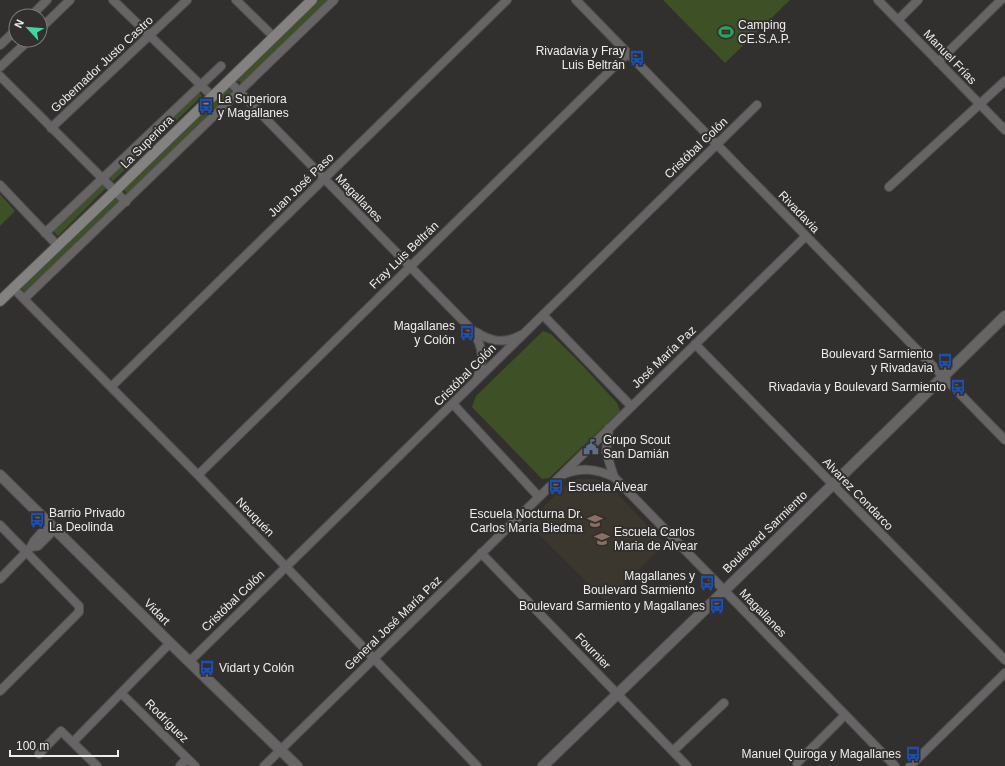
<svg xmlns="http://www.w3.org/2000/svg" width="1005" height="766" font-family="Helvetica,sans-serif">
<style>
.built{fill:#3b372f}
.green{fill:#3e5026}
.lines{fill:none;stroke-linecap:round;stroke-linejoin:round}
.minor-casing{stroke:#504e4c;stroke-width:10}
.tertiary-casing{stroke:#504e4c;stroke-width:12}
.secondary-casing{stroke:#504e4c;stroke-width:12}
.minor{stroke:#666464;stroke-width:8}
.tertiary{stroke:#666464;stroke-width:10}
.secondary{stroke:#848181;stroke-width:10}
.labels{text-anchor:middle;stroke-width:4;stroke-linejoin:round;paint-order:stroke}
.poi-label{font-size:12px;fill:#eeedec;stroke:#32302e;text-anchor:end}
.street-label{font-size:12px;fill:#eeedec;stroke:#32302e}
</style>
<rect width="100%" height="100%" fill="#32302e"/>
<path class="built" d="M577,479h18l14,6 56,59 -59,57 -79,-78 37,-36z"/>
<path class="green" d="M319,0h10l-87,83 -6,-3z
M663,0h127l-65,63z
M228,88l5,4 -106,102 -4,-6z
M198,91l4,5 -89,85 -5,-5z
M102,183l4,5 -48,48 -6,-6z
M0,194l15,17 -15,15z
M117,197l5,5 -98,90 -3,-5z
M543,331l8,3 32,32 34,37 3,8 -71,67 -7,1 -70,-72 4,-11z"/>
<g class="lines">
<g class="minor-casing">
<path id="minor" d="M113,0l99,96
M236,0l38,37
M576,0l429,440
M878,0l127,130
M31,16l16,-16
M898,20l20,-20
M40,29l30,-29
M0,45l16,-15
M938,62l63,-62
M0,67l29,-27
M0,76l126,126
M229,81l244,250c11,18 11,29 4,48
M51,128l136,-128
M0,185l58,61
M889,187l116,-106
M45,233l176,-167
M13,288l185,187 279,291
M24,299l310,-299
M543,315l88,91
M476,332c15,10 29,12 45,3
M695,344l310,316
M111,387l396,-387
M453,404l86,93
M609,428l-3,24 8,25
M564,474c18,-7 32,-5 50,3l281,289
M198,475l430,-422
M0,525l79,81v6l-79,79
M31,547l7,-1 17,-17
M481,553l206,213
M0,579l31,-32 3,-6 15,-17
M189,662l568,-557
M121,693l74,73
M73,742l97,-99
M673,751l51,-48
M39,754l22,-23 36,35
M797,763l48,-48
M180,766l7,-8
M264,766l542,-530
M910,766l95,-93"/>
</g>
<g class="tertiary-casing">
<path id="tertiary" d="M0,475l170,168 127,123
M543,766l181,-175 281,-275"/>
</g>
<g class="secondary-casing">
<path id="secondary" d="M0,301l115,-110 197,-191"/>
</g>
<use href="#minor" class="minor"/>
<use href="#tertiary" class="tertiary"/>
<use href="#secondary" class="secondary"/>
</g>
<defs>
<g id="stadium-bare" transform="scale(1.2)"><path d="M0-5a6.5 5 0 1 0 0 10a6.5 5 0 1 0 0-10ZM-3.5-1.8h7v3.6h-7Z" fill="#2e9e5b" stroke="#32302e" stroke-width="2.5" paint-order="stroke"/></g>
<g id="bus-bare" transform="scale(1.2)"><path d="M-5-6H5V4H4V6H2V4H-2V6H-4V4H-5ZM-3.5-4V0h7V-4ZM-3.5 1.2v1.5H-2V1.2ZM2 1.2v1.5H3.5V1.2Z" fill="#1a4fb4" stroke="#32302e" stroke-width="2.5" paint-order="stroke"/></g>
<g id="civic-bare" transform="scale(1.2)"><path d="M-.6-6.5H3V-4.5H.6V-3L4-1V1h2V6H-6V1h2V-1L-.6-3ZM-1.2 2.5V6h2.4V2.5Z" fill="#5c6f8a" stroke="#32302e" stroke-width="2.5" paint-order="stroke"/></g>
<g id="school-bare" transform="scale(1.2)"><path d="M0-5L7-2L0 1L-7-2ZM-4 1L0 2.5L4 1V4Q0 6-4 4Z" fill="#8d6e63" stroke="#32302e" stroke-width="2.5" paint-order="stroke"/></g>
</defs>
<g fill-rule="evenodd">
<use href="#stadium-bare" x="726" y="32"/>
<use href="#bus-bare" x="637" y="58"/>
<use href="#bus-bare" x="206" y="106"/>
<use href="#bus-bare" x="467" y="333"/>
<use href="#bus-bare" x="945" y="361"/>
<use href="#bus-bare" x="958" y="387"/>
<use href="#civic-bare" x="591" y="447"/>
<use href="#bus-bare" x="556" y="487"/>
<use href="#bus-bare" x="37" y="520"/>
<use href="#school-bare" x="595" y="521"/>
<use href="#school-bare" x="602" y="539"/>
<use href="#bus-bare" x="707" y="583"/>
<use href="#bus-bare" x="717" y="606"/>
<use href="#bus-bare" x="207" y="668"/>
<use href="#bus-bare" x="913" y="754"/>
</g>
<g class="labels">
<g class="poi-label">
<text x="738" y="29" text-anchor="start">Camping<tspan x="738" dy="14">CE.S.A.P.</tspan></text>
<text x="625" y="55">Rivadavia y Fray<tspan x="625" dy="14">Luis Beltrán</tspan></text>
<text x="218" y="103" text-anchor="start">La Superiora<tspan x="218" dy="14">y Magallanes</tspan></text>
<text x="455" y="330">Magallanes<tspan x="455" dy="14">y Colón</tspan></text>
<text x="933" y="358">Boulevard Sarmiento<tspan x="933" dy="14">y Rivadavia</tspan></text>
<text x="946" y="391">Rivadavia y Boulevard Sarmiento</text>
<text x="603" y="444" text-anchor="start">Grupo Scout<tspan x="603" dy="14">San Damián</tspan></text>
<text x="568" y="491" text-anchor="start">Escuela Alvear</text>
<text x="49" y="517" text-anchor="start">Barrio Privado<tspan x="49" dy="14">La Deolinda</tspan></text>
<text x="583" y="518">Escuela Nocturna Dr.<tspan x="583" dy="14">Carlos María Biedma</tspan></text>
<text x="614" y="536" text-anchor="start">Escuela Carlos<tspan x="614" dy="14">Maria de Alvear</tspan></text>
<text x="695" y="580">Magallanes y<tspan x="695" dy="14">Boulevard Sarmiento</tspan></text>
<text x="705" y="610">Boulevard Sarmiento y Magallanes</text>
<text x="219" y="672" text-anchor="start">Vidart y Colón</text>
<text x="901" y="758">Manuel Quiroga y Magallanes</text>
</g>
<g class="street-label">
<text transform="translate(950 57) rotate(46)" y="4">Manuel Frías</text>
<text transform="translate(102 64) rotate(-43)" y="4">Gobernador Justo Castro</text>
<text transform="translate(147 142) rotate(-45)" y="4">La Superiora</text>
<text transform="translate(696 148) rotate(-44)" y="4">Cristóbal Colón</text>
<text transform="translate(301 185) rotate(-44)" y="4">Juan José Paso</text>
<text transform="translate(359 198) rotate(46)" y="4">Magallanes</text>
<text transform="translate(799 212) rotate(46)" y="4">Rivadavia</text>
<text transform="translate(404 255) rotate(-44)" y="4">Fray Luis Beltrán</text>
<text transform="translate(664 357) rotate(-44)" y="4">José María Paz</text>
<text transform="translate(465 375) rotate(-45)" y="4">Cristóbal Colón</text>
<text transform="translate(858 494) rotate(46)" y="4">Alvarez Condarco</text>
<text transform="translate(255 517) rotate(46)" y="4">Neuquén</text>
<text transform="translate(765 532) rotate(-44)" y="4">Boulevard Sarmiento</text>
<text transform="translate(233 601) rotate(-44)" y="4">Cristóbal Colón</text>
<text transform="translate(157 612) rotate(45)" y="4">Vidart</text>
<text transform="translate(763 613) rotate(46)" y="4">Magallanes</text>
<text transform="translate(393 623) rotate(-44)" y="4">General José María Paz</text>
<text transform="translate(593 651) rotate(46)" y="4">Fournier</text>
<text transform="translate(167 721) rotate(45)" y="4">Rodríguez</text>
</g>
</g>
<g transform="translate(28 28) rotate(296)"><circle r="19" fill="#32302e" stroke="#7d7c7a"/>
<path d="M0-3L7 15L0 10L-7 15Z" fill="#41d4a1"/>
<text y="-6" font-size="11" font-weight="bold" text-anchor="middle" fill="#eeedec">N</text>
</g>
<path d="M10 750v6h108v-6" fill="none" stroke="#eeedec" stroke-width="2"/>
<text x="16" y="750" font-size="12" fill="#eeedec" stroke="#32302e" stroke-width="3" paint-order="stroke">100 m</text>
</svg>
